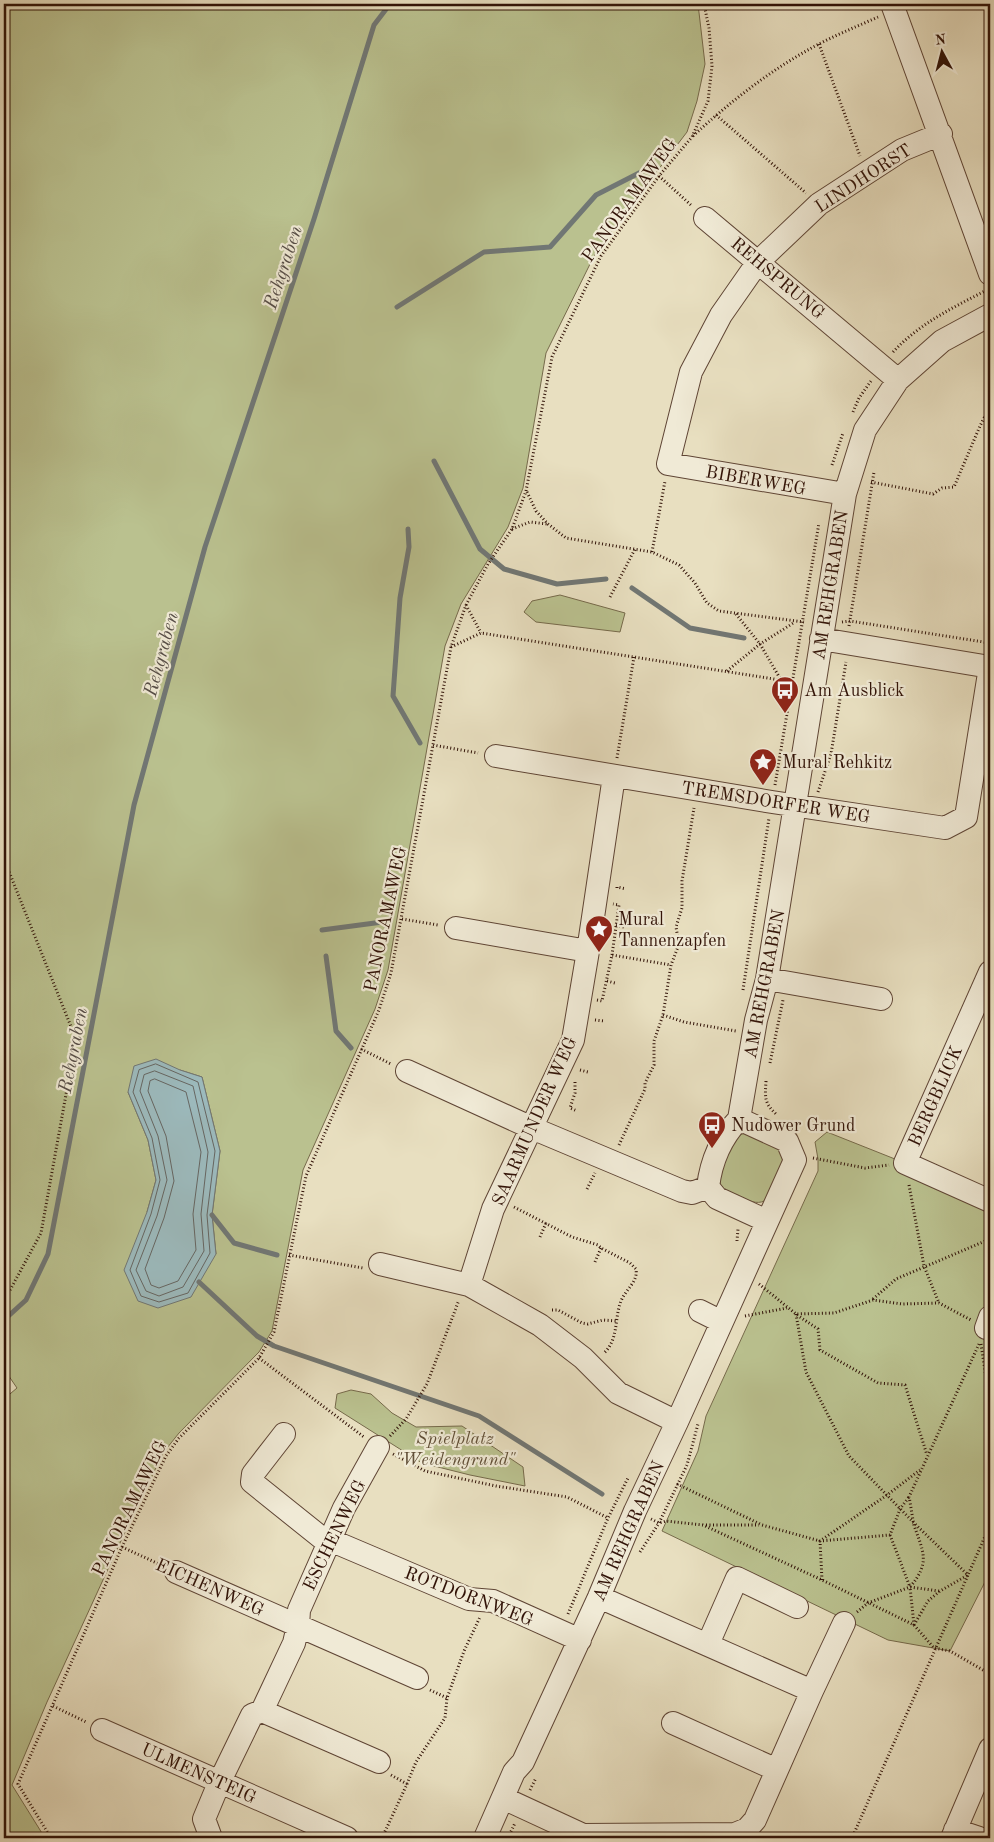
<svg xmlns="http://www.w3.org/2000/svg" width="994" height="1842" font-family="'Old Standard TT',serif">
<style>
.green{fill:#bac18f;stroke:#766a4b;fill-rule:evenodd}
.water{fill:#9cbabd;stroke:#717774}
.lines{fill:none;stroke-linecap:round;stroke-linejoin:round}
.shore{stroke:#666662;stroke-width:1}
.stream{stroke:#717774;stroke-width:5}
.minor-casing{stroke:#5f4535;stroke-width:24}
.path{stroke:#311207;stroke-width:3;stroke-dasharray:1 2.5;stroke-linecap:butt}
.minor{stroke:#f0ead6;stroke-width:22}
.labels{text-anchor:middle;stroke-width:4.5;stroke-linejoin:round;paint-order:stroke}
.street-label{font-size:18px;fill:#311207;stroke:#f0ead6}
.poi-label{font-size:18px;fill:#311207;stroke:#f0ead6;text-anchor:start}
.park-label{font-size:18px;font-style:italic;fill:#614f37;stroke:#f0ead6}
.water-label{font-size:19px;font-style:italic;fill:#564d47;stroke:#f0ead6}
</style>
<rect width="100%" height="100%" fill="#e8dfc0"/>
<filter id="stains"><feTurbulence type="fractalNoise" baseFrequency=".004" numOctaves="4"/><feColorMatrix values="0 0 0 0 .2 0 0 0 0 .09 0 0 0 0 .02 0 0 0 .5 -.17"/></filter>
<radialGradient id="worn" r=".72"><stop offset=".6" stop-color="#630" stop-opacity="0"/><stop offset="1" stop-color="#630" stop-opacity=".3"/></radialGradient>
<path class="green" d="M4,4h694l7,60 -8,37 -10,31 -90,118 -51,103 -23,135 -15,39 -47,77 -16,42 -57,324 -13,39 -72,161 -31,161 -13,21 -80,81 -16,20 -44,92 -72,157 -35,83 33,53h-41v-439l13,-11 -13,-19zM180,1070l22,7 18,74 -8,64 4,39 -69,-42 9,-32 -8,-40 -20,-48z
M560,595l65,18 -5,19 -84,-10 -12,-10 8,-11z
M748,1132l28,11 10,12 -18,44c-9,6 -16,3 -25,-1 -6,-3 -17,-6 -21,-11 -9,-12 10,-40 15,-51z
M827,1132l78,31 85,38v371l-40,79 -62,-11 -226,-109 36,-80 8,-35 112,-245v-12l-3,-17z
M351,1390l20,4 21,19 24,14 46,-1 61,41 2,19 -55,-11 -48,-12 -87,-55 2,-14z"/>
<path class="water" d="M156,1059l24,11 22,7 18,74 -8,64 4,39 -25,43 -33,11 -20,-7 -14,-31 23,-58 9,-32 -8,-40 -20,-48 6,-26z"/>
<g class="lines">
<path class="shore" d="M156,1064l42,18 17,69 -8,64 3,38 -22,40 -29,9 -18,-6 -11,-26 21,-56 9,-34 -8,-42 -19,-46 6,-22z
M155,1071l38,15 15,66 -7,62 3,37 -21,36 -24,9 -13,-5 -10,-21 21,-54 10,-36 -9,-44 -18,-45 4,-16z
M155,1079l31,13 15,60 -8,62 3,36 -18,31 -19,7 -8,-3 -6,-16 19,-51 10,-37 -8,-45 -18,-45 2,-10z"/>
<path class="stream" d="M397,307l87,-55 66,-5 46,-52 47,-24
M434,461l46,88 24,20 53,15 49,-5
M408,529l1,18 -9,51 -7,98 27,47
M632,588l58,40 54,10
M322,930l68,-9
M326,956l10,75 15,17
M212,1215l22,28 43,12
M199,1282l58,54 17,10 205,70 123,78
M4,1320l22,-20 22,-46 86,-449 71,-258 109,-328 60,-194 16,-21"/>
<g class="minor-casing">
<path id="minor" d="M892,4l98,270
M705,218l193,162
M845,494l-177,-30 23,-92 30,-57 37,-53 61,-58 83,-54 39,-16
M821,639l169,28
M496,756l276,46 173,26 21,-11 24,-150
M456,928l132,23
M990,972l-85,191 85,38
M767,979l114,20
M407,1071l125,57 150,63 10,2 16,-6
M767,1221l-50,-23 -9,-11c3,-25 13,-49 31,-68l17,-99 11,-41 78,-485 20,-64 33,-50 44,-39 48,-26
M380,1264l89,21 71,40 43,33 35,35 59,29
M469,1285l24,-76 80,-169 15,-89 26,-175
M700,1311l22,11
M986,1328l4,-11
M284,1434l-31,40 -1,8 71,57 7,1 139,59 24,2 87,39
M176,1572l241,106
M708,1644l29,-66 60,29
M812,1691l32,-68
M262,1711l117,51
M673,1723l104,47
M102,1730l245,108
M503,1798l80,37 152,-1 12,-5 8,-9 57,-129 -213,-94
M955,1830l24,8
M211,1838l-7,-19 15,-36 33,-68 10,-4 32,-68 4,-17 1,-16 45,-102 34,-61
M485,1838l29,-66 9,-10 76,-165 36,-86 42,-89 118,-262 -8,-19 -48,-22
M952,1838l38,-89"/>
</g>
<path class="path" d="M819,44l41,112
M716,115l90,78
M693,136c38,-35 80,-68 126,-92 19,-10 39,-18 59,-27
M659,176l33,30
M893,352c26,-28 59,-44 92,-61
M853,412l6,-14 12,-17
M832,465l11,-32
M871,482l62,12 9,-6 12,-1 26,-61 4,-8 6,-4
M527,492l9,19 12,13 18,14 86,14 27,13 16,18 12,20 12,8 85,11
M512,529l18,-7 17,2
M652,552l13,-71
M610,597l25,-48
M466,605l15,28
M736,614l24,30 21,36
M842,622l8,-1 140,22
M849,626l25,-154
M451,647l30,-14 312,49
M727,671l33,-27 35,-22
M433,745l45,8
M617,758l17,-101
M775,785l44,-262
M818,792l13,-38 15,-92
M4,859l72,180 -35,194 -32,59 -5,5
M617,888v-1l9,2
M402,919l36,6
M616,925l8,2
M612,955l7,-50 -6,-1
M607,981l8,2
M743,990l26,-172
M597,1000l5,1 10,-46 59,10
M663,1015l21,7 52,9
M595,1020l9,1
M361,1049l30,15
M770,1063l13,-63
M580,1070l8,2
M766,1081c-1,16 -2,22 10,33
M575,1082v11l-5,15 7,3
M619,1145l26,-56v-6l9,-18v-24l9,-26 8,-50 8,-21 -3,-17 6,-19v-27l12,-73
M813,1158l52,10 24,-3
M909,1185l15,81 15,37
M587,1189l8,-16
M514,1207l58,30 26,8 3,3 29,15 6,6c2,13 -10,20 -15,32 -7,18 -2,38 -17,52
M540,1237l6,-14
M737,1241l1,-12 -1,-1
M289,1255l74,13
M595,1262l6,-14
M759,1284l37,30 38,-1 39,-13 29,4 37,-1 32,17
M873,1299l23,-20 94,-40
M552,1310h6l24,13 6,1 15,-4 14,1
M796,1314l10,58 43,84 65,67 54,52 -116,263
M797,1315l21,14 2,21 58,33 27,2 22,70
M745,1316l42,-8
M981,1344l9,60
M259,1358l105,79
M390,1436l16,-17 21,-35 32,-84
M393,1454l32,17 71,15 71,11 41,21
M677,1484l85,41 58,16 70,-6 10,-26 9,-12
M651,1519l8,4 7,-2 37,4 119,55 92,45 20,23 16,3 40,23
M706,1525h53
M890,1535l20,52
M122,1547l37,17
M640,1552l19,-29 28,-58 11,-41
M822,1580l-2,-39 67,-46 33,-25
M857,1612l11,-9 42,-16 29,4
M568,1614l40,-96 20,-40
M914,1625l-4,-38c21,-25 13,-35 4,-62 -2,-9 -3,-19 -5,-28l70,-153
M914,1625l14,-24 12,-10 28,-16 22,-50
M430,1690l17,8
M53,1706l33,16
M391,1775l16,9
M530,1790l6,-12
M51,1838l-33,-54 104,-237 44,-91 13,-18 80,-80 15,-26 32,-156 73,-166 12,-37 60,-326 15,-42 22,-41 24,-35 14,-38 26,-134 49,-101 58,-80 33,-39 16,-36 4,-35 -3,-38 -5,-24
M382,1838l25,-54 9,-22 29,-44 2,-20 17,-47 16,-34
M508,1838l7,-15"/>
<use href="#minor" class="minor"/>
</g>
<defs>
<g id="bus-pin" transform="scale(1.4375)"><path d="M0 17L-7.5 6A9.5 9.5 0 1 1 7.5 6Z" fill="#8f2418" stroke="#f0ead6"/><path d="M-5-6H5V4H4V6H2V4H-2V6H-4V4H-5ZM-3.5-4V0h7V-4ZM-3.5 1.2v1.5H-2V1.2ZM2 1.2v1.5H3.5V1.2Z" fill="#fff"/></g>
<g id="sight-pin" transform="scale(1.4375)"><path d="M0 17L-7.5 6A9.5 9.5 0 1 1 7.5 6Z" fill="#8f2418" stroke="#f0ead6"/><path d="M0-6L1.8-2.2L6-1.7L2.9 1.2L3.7 5.4L0 3.3L-3.7 5.4L-2.9 1.2L-6-1.7L-1.8-2.2Z" fill="#fff"/></g>
</defs>
<g fill-rule="evenodd">
<use href="#bus-pin" x="785" y="690"/>
<use href="#sight-pin" x="763" y="762"/>
<use href="#sight-pin" x="599" y="929"/>
<use href="#bus-pin" x="712" y="1125"/>
</g>
<g class="labels">
<g class="street-label">
<text transform="translate(863 178) rotate(-33)" y="6">LINDHORST</text>
<text transform="translate(629 200) rotate(-54)" y="6">PANORAMAWEG</text>
<text transform="translate(778 278) rotate(40)" y="6">REHSPRUNG</text>
<text transform="translate(756 480) rotate(10)" y="6">BIBERWEG</text>
<text transform="translate(830 585) rotate(-81)" y="6">AM REHGRABEN</text>
<text transform="translate(776 802) rotate(9)" y="6">TREMSDORFER WEG</text>
<text transform="translate(385 919) rotate(-78)" y="6">PANORAMAWEG</text>
<text transform="translate(764 984) rotate(-79)" y="6">AM REHGRABEN</text>
<text transform="translate(935 1096) rotate(-66)" y="6">BERGBLICK</text>
<text transform="translate(534 1121) rotate(-66)" y="6">SAARMUNDER WEG</text>
<text transform="translate(129 1508) rotate(-64)" y="6">PANORAMAWEG</text>
<text transform="translate(628 1531) rotate(-66)" y="6">AM REHGRABEN</text>
<text transform="translate(334 1535) rotate(-64)" y="6">ESCHENWEG</text>
<text transform="translate(210 1587) rotate(24)" y="6">EICHENWEG</text>
<text transform="translate(469 1596) rotate(21)" y="6">ROTDORNWEG</text>
<text transform="translate(199 1773) rotate(24)" y="6">ULMENSTEIG</text>
</g>
<g class="poi-label">
<text x="804" y="696">Am Ausblick</text>
<text x="782" y="768">Mural Rehkitz</text>
<text x="618" y="925">Mural<tspan x="618" dy="21">Tannenzapfen</tspan></text>
<text x="731" y="1131">Nudower Grund</text>
</g>
<g class="park-label">
<text x="455" y="1444">Spielplatz<tspan x="455" dy="21">"Weidengrund"</tspan></text>
</g>
<g class="water-label">
<text transform="translate(282 267) rotate(-72)" y="7">Rehgraben</text>
<text transform="translate(160 654) rotate(-75)" y="7">Rehgraben</text>
<text transform="translate(72 1050) rotate(-79)" y="7">Rehgraben</text>
</g>
</g>
<rect width="994" height="1842" fill="none" stroke="#e8dfc0" stroke-width="20"/>
<rect x="5" y="5" width="984" height="1832" fill="none" stroke="#311207" stroke-width="2.5"/>
<rect x="10" y="10" width="974" height="1822" fill="none" stroke="#311207"/>
<g transform="translate(942 52) rotate(353)" stroke="#f0ead6" stroke-width="4" paint-order="stroke">
<path d="M0-4L9 19L0 12L-9 19Z" fill="#311207"/>
<text y="-8" font-size="14" font-weight="bold" text-anchor="middle" fill="#311207">N</text>
</g>
<rect width="100%" height="100%" filter="url(#stains)"/>
<rect width="100%" height="100%" fill="url(#worn)"/>
</svg>
